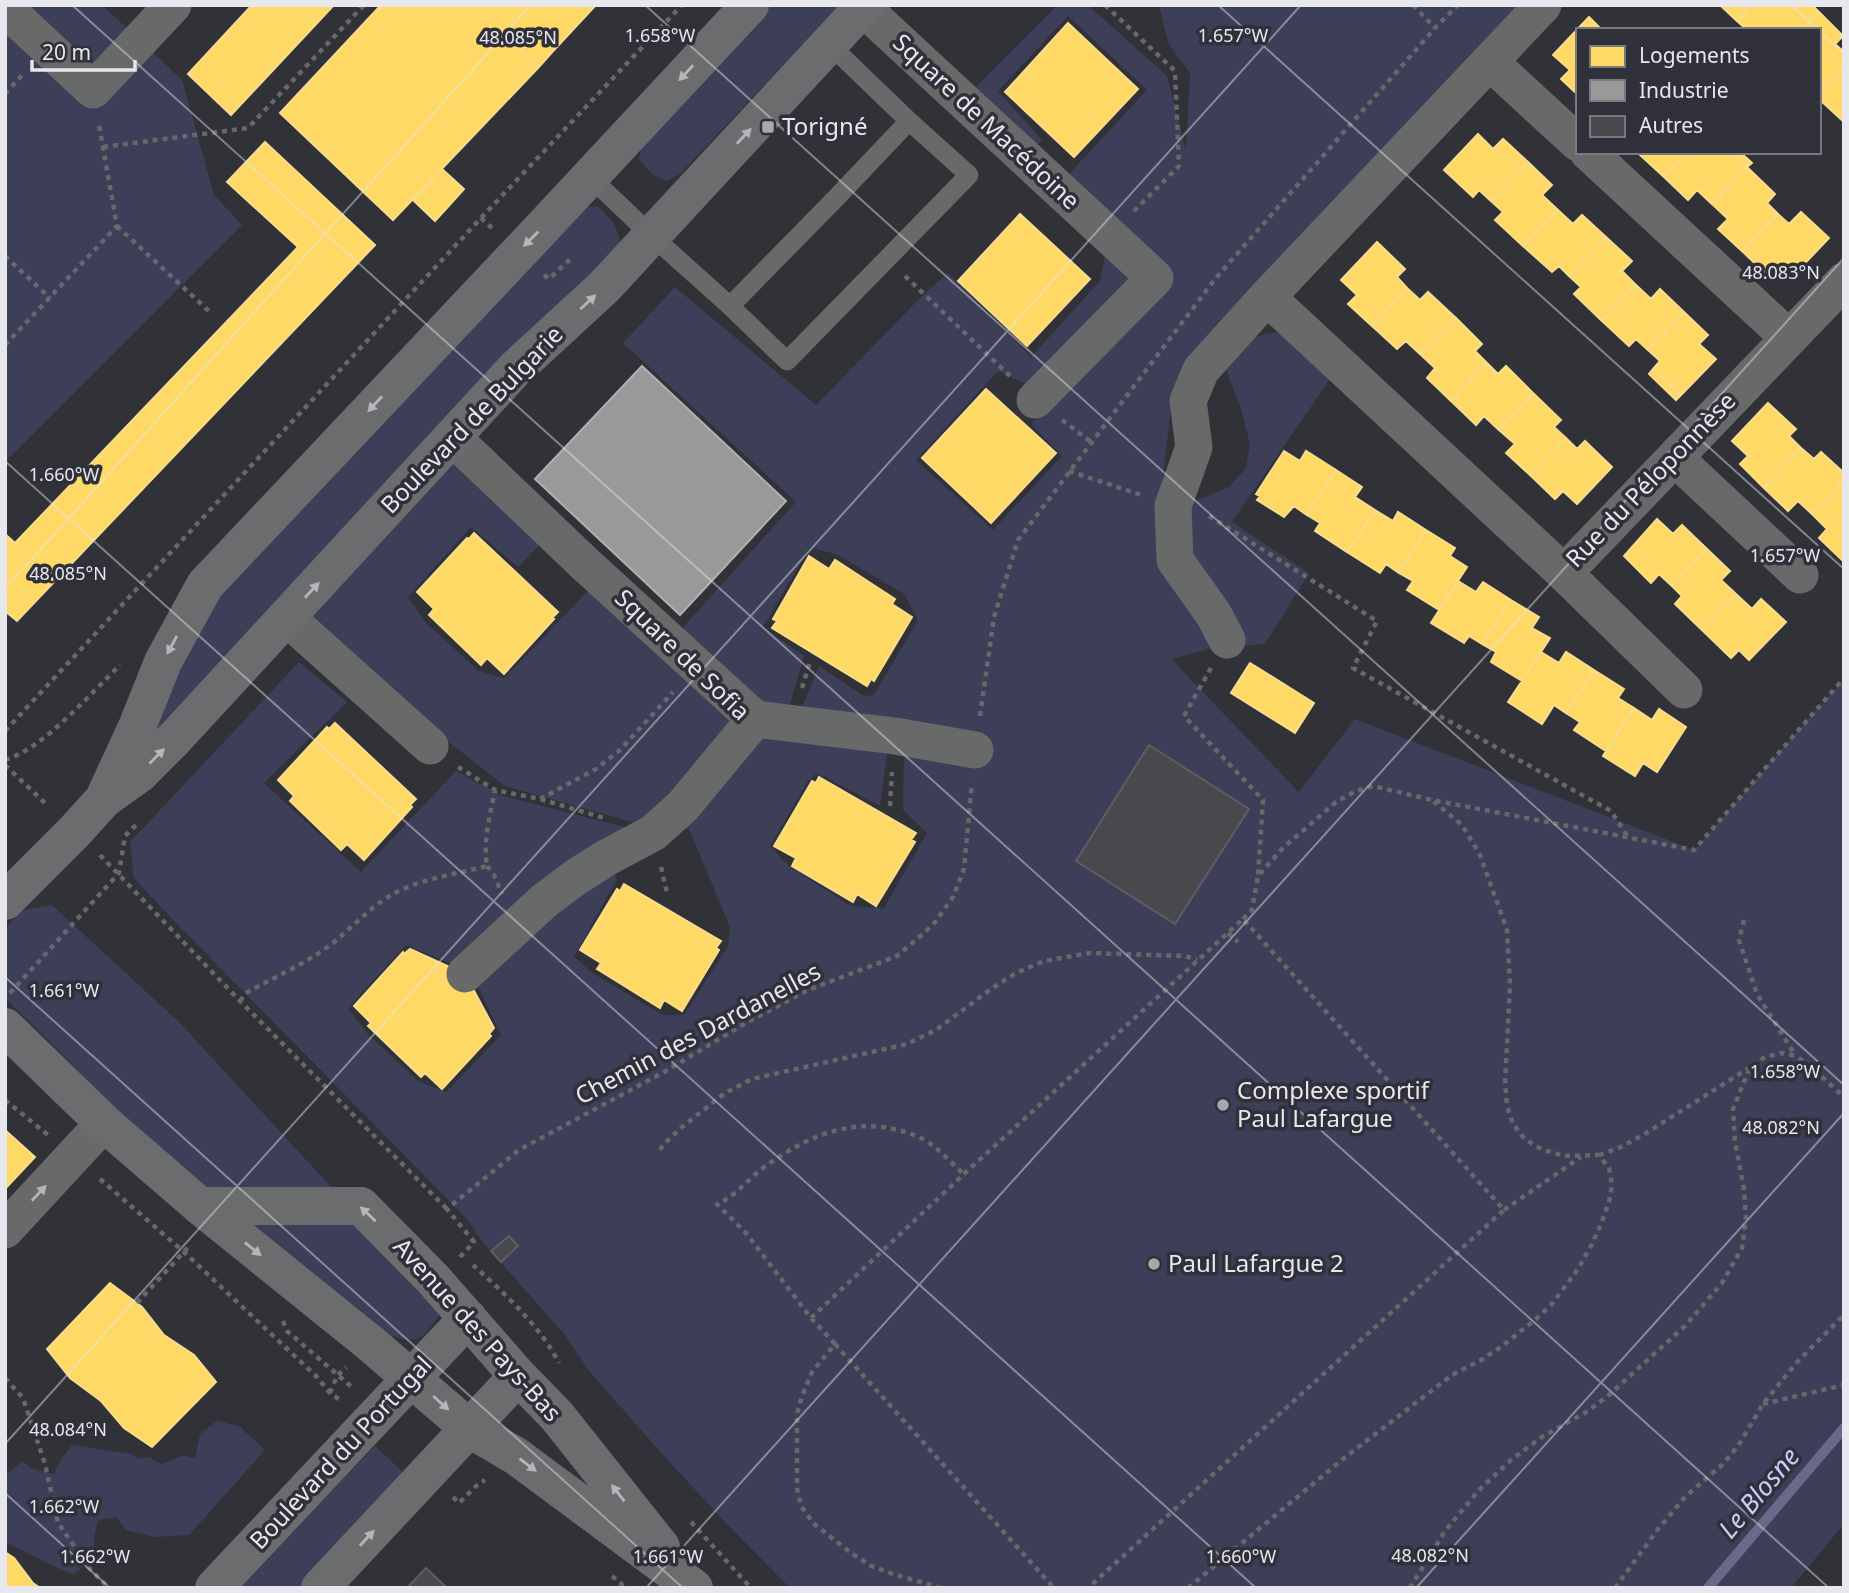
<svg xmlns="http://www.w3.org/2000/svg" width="1849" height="1593" font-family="'Noto Sans',sans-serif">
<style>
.green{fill:#3d3e58;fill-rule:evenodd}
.homes{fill:#ffd966;stroke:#f8dd8e;stroke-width:2}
.industry{fill:#999;stroke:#b0b0b2;stroke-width:2}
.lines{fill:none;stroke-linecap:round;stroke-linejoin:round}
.stream{stroke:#696a8a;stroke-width:10}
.building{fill:#49494d;stroke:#5e5e62;stroke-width:2}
.path{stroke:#676869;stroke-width:4.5;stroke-dasharray:5 5;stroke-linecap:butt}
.lane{stroke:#686969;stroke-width:19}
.street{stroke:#686969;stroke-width:37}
.secondary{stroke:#6a6c6d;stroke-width:38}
.oneway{fill:#b5b6ba}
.oneway2{fill:#b4b5b8}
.ticks{fill:none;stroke:#e7e7ed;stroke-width:2;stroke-opacity:0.45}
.poi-dot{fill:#a7a8ad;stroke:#2f3039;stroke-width:2.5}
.labels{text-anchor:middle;stroke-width:7;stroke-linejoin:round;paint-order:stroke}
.street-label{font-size:24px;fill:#e7e7ed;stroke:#2f3039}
.poi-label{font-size:24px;fill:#e7e7ed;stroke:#2f3039;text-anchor:start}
.water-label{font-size:26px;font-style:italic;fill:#c9ccfc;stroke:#2f3039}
.ticks-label{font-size:18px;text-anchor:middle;fill:#e7e7ed;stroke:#2f3039;stroke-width:7;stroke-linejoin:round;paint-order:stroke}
</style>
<rect width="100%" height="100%" fill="#313237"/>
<path class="green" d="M5,5h97l80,75 32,115 28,30 -237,237z
M771,5h69l-160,169 -13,7 -14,-6 -14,-16 2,-11 5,-10z
M1058,5h30l79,71 19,75 4,-78 -22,-30 -9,-38h364l-350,387 -12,101 34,8 34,-14 17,-19 4,-24 -9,-35 -15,-40 20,-28 19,-7 21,-3 46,45 -100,146 77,51 -44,71 -56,5 -38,10 128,133 56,-73 339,131 150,-172v846l-53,64h-1001l-67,-68 -59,-64 -74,-84 -25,-37 -84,-95 -14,-21 -295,-300 -38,-41 -4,-36 169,-180 48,40 -83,81 97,89 95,-101 44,24 140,36 -176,138 -58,-24 -58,63 18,24 52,49 28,11 55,-57 -29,-61 139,-107 6,12 -43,78 20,17 69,41h21l44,-69 2,-19 -41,-98 -43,-3 -141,-40 -130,-101 -70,-70 149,-157 91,81 -27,28 -47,-40 -63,70 19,27 52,47 25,7 87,-90 151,128 146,32 -8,58 -63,-33 -9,8 -38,65 20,21 61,39 33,2 43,-75 -24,-23 1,-63 -104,-35 19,-46 45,30 10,-1 44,-75 -14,-26 -66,-39 -28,-8 -47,80 41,29 -17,59 -26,-6 -82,-77 117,-130 -173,-159 52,-56 141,118 105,-108 27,-24 83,84 69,-76 11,-56 -44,-49 80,-86 -79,-74 -70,75 44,49 -12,13 -61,-59zM998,371l39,18 6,23 -12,12 31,32 -69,74 -77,-70z
M585,207h13c16,14 20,20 23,42l-477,500 69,-153z
M52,905l128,118 256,278 3,15c-16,21 -19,29 -47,20l-214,-173 -74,-65 -40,-42 -59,-58v-69l16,-19z
M217,1421l22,5 26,24 -76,85 -34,2 -29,-7 -10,-13 -18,3 -4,18v18l-20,19 -19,-8 -50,-25v-67l18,-14 7,7 24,6 7,-15 11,-14 60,9 6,5 10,-2 14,7 22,-9 11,4 5,-25z
M375,1446l32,30 -105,112h-66z"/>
<path class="homes" d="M252,5h82l-103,110 -43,-41z
M381,5h215l-41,44 -17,-16 -18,17 18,18 -145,152 -113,-107z
M1720,5h31l-14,16z
M1751,5h61l7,7 -17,18h-55l-10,-9z
M1819,12l24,24 -8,8 9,8v13l-25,26v-61h-17z
M1589,17l13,13h-24v65l-17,-16 9,-9 -17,-15z
M1068,23l70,66 -64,68 -69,-65z
M538,33l17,16 -17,19 -18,-18z
M1844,65v54l-1,2 -24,-22v-8z
M1478,134l15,15 10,-10 25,23 -37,39 -12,-11 -6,7 -29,-27z
M265,142l110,103 -358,376 -12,-10v-77l10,9 283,-296 -71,-65z
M1641,152h45l-23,24 -24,-22z
M1686,152h45l16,15 -35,37 -15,-14 -9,10 -25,-24z
M1731,152h9l12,11 -5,4z
M1528,162l24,23 -10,10 16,15 -35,36 -28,-26 8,-8 -12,-11z
M1747,167l28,27 -8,9 11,11 -36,37 -24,-22 10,-10 -16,-15z
M442,169l22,20 -29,32 -22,-21z
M1558,210l15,14 9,-9 24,22 -37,39 -10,-10 -7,6 -29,-26z
M1801,212l28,26 -39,41 -15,-14 -9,9 -24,-23 36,-37 11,10z
M1020,214l70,65 -63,67 -69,-65z
M1606,237l26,24 -10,10 14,14 -34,36 -28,-27 7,-7 -12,-11z
M1377,242l28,27 -8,8 11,12 -36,37 -24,-22 9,-9 -16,-15z
M1636,285l15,14 9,-10 24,23 -36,38 -12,-11 -7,7 -27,-25z
M1408,289l12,11 8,-8 28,26 -36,36 -14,-13 -9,8 -25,-23z
M1684,312l24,23 -9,9 17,15 -35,36 -28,-26 7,-8 -12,-11z
M1456,318l26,26 -7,7 12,12 -36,38 -24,-23 8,-10 -15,-14z
M1487,363l11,11 8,-8 27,27 -34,37 -15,-14 -8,9 -25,-24z
M1653,369l28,26 -5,5 -27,-26z
M986,389l70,64 -65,70 -69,-65z
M1533,393l28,27 -7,7 12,11 -36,37 -24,-22 9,-9 -16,-14z
M1768,403l28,26 -7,7 12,12 -37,40 -24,-24 8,-8 -16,-15z
M1566,438l11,11 8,-8 27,26 -35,37 -14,-13 -8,8 -25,-24z
M1801,448l13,11 7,-7 23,21v7l-32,34 -14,-13 -10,10 -24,-23z
M1284,451l16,10 6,-10 30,19 -29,45 -13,-9 -10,11 -27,-17 3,-4 -4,-2z
M1336,470l26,17 -7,10 20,13 -28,42 -32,-21 5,-8 -13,-8z
M1844,480v81h-1l-24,-23 8,-9 -15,-15z
M1375,510l18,11 5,-9 28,18 -27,43 -13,-9 -6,9 -33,-21z
M1657,519l16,15 9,-9 25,24 -35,37 -13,-12 -8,9 -27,-27z
M1426,530l29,18 -5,8 17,11 -28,43 -32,-20 6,-9 -14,-8z
M474,533l84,79 -6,6 2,1 -50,55 -17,-16 -6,7 -52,-50 5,-6 -17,-17 50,-54 2,1z
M1707,549l23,22 -9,9 15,14 -34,36 -27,-26 7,-8 -10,-10z
M809,556l20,13 6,-9 60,39 -3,5 20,13 -38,64 -3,-2 -4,7 -95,-58 5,-7 -4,-2z
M1458,581l18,11 7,-10 28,18 -29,44 -13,-8 -5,7 -33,-20z
M1736,594l16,15 9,-10 25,23 -37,38 -10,-10 -8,8 -29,-28z
M1511,600l28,17 -7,11 18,10 -28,43 -31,-19 5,-10 -14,-8z
M1541,652l18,11 7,-11 28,18 -28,43 -12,-8 -12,19 -34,-22z
M1250,663l64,40 -19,30 -64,-40z
M1594,670l30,19 -6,9 16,10 -28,43 -32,-21 6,-8 -14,-9z
M1634,708l18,12 7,-11 27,18 -29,45 -14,-9 -8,13 -32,-20z
M335,723l81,76 -6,6 2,2 -48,53 -17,-16 -6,6 -51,-49 4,-5 -16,-16 49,-53 2,2z
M819,777l97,56 -5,7 4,2 -39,64 -19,-12 -4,8 -61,-36 4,-8 -22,-12 38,-65 4,2z
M624,884l97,57 -5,7 3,2 -37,61 -18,-11 -4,8 -63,-39 4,-6 -21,-13 37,-61 3,2z
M410,949l55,25 29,54 -5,6 2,2 -49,53 -17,-16 -4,4 -53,-51 3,-3 -17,-17 49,-54 1,2z
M5,1130l30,27 -30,32z
M110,1283l32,24 22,28 30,20 22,27 -64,65 -28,-19 -23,-27 -31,-23 -23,-29z
M5,1552l9,6 19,25 7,5h-35z"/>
<path class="industry" d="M642,366l144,135 -106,114 -145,-136z"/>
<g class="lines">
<path class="stream" d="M1708,1588l136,-160"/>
</g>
<path class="building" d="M1149,745l100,64 -74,115 -99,-63z
M509,1236l9,10 -17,16 -10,-11z
M426,1568l21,20h-40z"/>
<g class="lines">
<path class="path" d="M1105,5l70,66 4,95 -45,45
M1413,5l22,23
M5,94l18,-20
M103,147l145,-19 116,-123
M481,218l12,11
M117,226l95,88
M5,256l45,42
M544,275l5,4 19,-18 5,4
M905,276l105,100
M5,345l112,-119 -18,-101
M1062,420l29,22
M1069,471l72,24
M1209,516l168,105 -24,47 258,143 17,26
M1211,668l-27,48 79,84 -5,76
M802,688l8,-26
M980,716l14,-99 24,-77 197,-261 220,-251 23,-23
M5,731l476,-513 201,-213
M5,760c38,-11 86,-67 115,-95
M5,765l43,41
M458,767l37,23 45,9 64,19
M540,799l56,-30 24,-19 53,-58
M890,806l2,-34
M100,855l140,146 207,208
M487,866l7,9 8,19
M661,867l6,26
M1243,919l9,-9 6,-34 25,-28 53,-46 20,-11 17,-5 59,14 262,50 150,-172
M1744,920l-5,20 18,54 38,61
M1228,933l10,9
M10,993l109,-120 6,-37 11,-11
M240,1001l6,-8c25,-14 52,-26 76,-42 28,-19 49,-48 81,-62 26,-11 56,-16 84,-23 -4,-26 3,-51 8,-76
M5,1100l43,35
M660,1150l3,-5 19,-18 43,-34 27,-14 155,-35 29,-14 55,-41 25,-16 28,-12 46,-8 96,3 11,4
M1599,1155l22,-8 22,-12 106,-67
M100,1179l84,73 133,125 13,16 10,7
M1504,1210l77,-53
M460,1257l14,-15 -27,-33 72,-59 147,-79 78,-47 64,-34 89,-34 36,-31 20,-28 11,-28 8,-86
M473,1265c30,27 68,62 86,98
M137,1303l54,-59
M811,1318l153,-144 279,-255 261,291 -416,378
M283,1321l4,10 67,58
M835,1344l219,244
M5,1378l18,20 22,66 13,59 33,47 18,18
M330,1393l7,-17 9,-9
M1763,1404l81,-19
M453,1497l6,6 17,-17 9,-6
M691,1522l60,66
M612,1576l14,12
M941,1588l-48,-14 -22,-8 -20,-13 -38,-30 -12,-17 -4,-18v-74l5,-18 10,-24 23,-28 -24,-26 -65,-85 -29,-29c19,-8 30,-24 46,-36 40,-29 84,-51 135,-38 12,3 24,7 34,15 11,8 21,20 32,29
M1188,1588l155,-129 109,-84 29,-15 20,-13 35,-28 16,-15 26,-35 13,-23 10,-22 8,-22 3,-17 -3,-17 -10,-13 -34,1 -18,-5 -12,-5 -12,-9 -10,-13 -6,-18 -2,-23 5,-97 -3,-56 -27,-75 -18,-30 -30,-25
M1410,1588l35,-57 35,-42 31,-29 31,-23 46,-26 22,-17 75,-68 37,-43 20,-35 4,-31 -2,-28 -9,-47 -2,-33 17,-42 15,-10 17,-4 13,3 13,8 36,33
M1615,1588l43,-59 28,-33 36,-31 16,-19 25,-42 34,-42 47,-47"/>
<path class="lane" d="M590,177l62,59 78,70 107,-109 72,-76
M730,306l57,55 182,-186 -60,-54 -80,-77"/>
<path class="street" d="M5,8l88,82 80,-85
M863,8l292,270 -120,122
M1490,62l88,81
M1588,152l201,186
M1267,297l297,276 280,-292
M453,438l131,125 171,156 -72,87 -30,27 -47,25 -30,19 -32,24 -79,73
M1675,458l125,117
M1564,573l120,117
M286,617l144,129
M1227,640l-13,-25 -39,-55 -2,-54 21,-59 -6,-46 13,-31 66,-73 276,-292
M755,719l140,17 80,14
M5,1230l99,-107"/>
<path class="secondary" d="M106,794l31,-67 26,-65 42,-77 338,-358 207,-222
M5,901l70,-70 29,-32 35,-25 36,-36 340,-369 89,-82 261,-282
M5,1027l99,96 96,83 170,137 100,86 46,27 178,132
M200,1206h161l72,73 85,97 39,40 104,131
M214,1588l254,-270
M320,1588l198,-212"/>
</g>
<defs><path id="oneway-solid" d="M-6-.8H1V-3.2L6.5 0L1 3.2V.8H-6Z" transform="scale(1.75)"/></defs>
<g class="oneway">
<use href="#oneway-solid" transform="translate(686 73) rotate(133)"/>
<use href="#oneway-solid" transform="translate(744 136) rotate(-47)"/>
<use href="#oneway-solid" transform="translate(531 239) rotate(135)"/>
<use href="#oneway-solid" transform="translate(588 302) rotate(-43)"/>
<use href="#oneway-solid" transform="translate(375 404) rotate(133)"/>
<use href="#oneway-solid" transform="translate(312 590) rotate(-47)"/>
<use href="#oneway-solid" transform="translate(172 645) rotate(118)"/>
<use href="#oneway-solid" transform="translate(157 756) rotate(-45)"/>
<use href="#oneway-solid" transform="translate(368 1214) rotate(-137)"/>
<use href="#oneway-solid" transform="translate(253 1249) rotate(39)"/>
<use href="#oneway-solid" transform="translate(441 1403) rotate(42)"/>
<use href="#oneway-solid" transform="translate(528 1465) rotate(37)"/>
<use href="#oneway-solid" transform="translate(618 1493) rotate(-128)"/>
<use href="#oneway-solid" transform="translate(367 1538) rotate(-47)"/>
</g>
<use class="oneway2" href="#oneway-solid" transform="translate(39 1193) rotate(-47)"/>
<path class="ticks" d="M72,5l1757,1583M645,5l1199,1080M1218,5l626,564M1791,5l27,25M1819,31l25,22M5,461l1251,1127M5,589l526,-584M5,977l678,611M5,1444l1296,-1439M5,1493l105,95M646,1588l1198,-1330M1416,1588l428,-475"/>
<g class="poi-dot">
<rect x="761" y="120" width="14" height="14" rx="3.5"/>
<circle cx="1223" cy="1105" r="7"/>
<circle cx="1154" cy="1264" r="7"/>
</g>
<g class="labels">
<g class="street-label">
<text transform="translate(986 122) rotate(43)" y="8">Square de Macédoine</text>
<text transform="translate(472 420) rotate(-46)" y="8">Boulevard de Bulgarie</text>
<text transform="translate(1651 480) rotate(-46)" y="8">Rue du Péloponnèse</text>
<text transform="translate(682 655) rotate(44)" y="8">Square de Sofia</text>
<text transform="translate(698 1034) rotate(-28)" y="8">Chemin des Dardanelles</text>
<text transform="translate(477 1330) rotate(48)" y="8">Avenue des Pays-Bas</text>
<text transform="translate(341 1453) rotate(-47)" y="8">Boulevard du Portugal</text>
</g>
<g class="poi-label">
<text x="782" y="135">Torigné</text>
<text x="1237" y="1099">Complexe sportif<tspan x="1237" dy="28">Paul Lafargue</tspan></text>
<text x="1168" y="1272">Paul Lafargue 2</text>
</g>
<g class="water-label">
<text transform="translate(1759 1493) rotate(-50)" y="9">Le Blosne</text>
</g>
</g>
<g class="ticks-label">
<text x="660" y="42">1.658°W</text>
<text x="1233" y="42">1.657°W</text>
<text x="518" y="44">48.085°N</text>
<text x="1781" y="279">48.083°N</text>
<text x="64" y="481">1.660°W</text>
<text x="1785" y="562">1.657°W</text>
<text x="68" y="580">48.085°N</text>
<text x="64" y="997">1.661°W</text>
<text x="1785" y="1078">1.658°W</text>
<text x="1781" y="1134">48.082°N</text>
<text x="68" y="1436">48.084°N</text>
<text x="64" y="1513">1.662°W</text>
<text x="1430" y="1562">48.082°N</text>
<text x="95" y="1563">1.662°W</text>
<text x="668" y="1563">1.661°W</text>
<text x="1241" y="1563">1.660°W</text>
</g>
<rect width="1849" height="1593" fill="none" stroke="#e7e7ed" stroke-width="14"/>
<rect x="1576" y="28" width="245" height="126" fill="#2f3039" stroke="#797981" stroke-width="2"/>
<rect x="1590" y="46" width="35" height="21" fill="#ffd966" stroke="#797981" stroke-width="2"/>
<text x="1639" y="63" font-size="21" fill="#e7e7ed">Logements</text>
<rect x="1590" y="80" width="35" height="21" fill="#999999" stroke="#797981" stroke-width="2"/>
<text x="1639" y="98" font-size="21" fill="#e7e7ed">Industrie</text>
<rect x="1590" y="116" width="35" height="21" fill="#49494d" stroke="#797981" stroke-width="2"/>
<text x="1639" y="133" font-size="21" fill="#e7e7ed">Autres</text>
<path d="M32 60v10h103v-10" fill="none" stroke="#e7e7ed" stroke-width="3.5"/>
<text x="42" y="60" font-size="21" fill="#e7e7ed" stroke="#2f3039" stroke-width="5" paint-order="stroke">20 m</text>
</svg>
